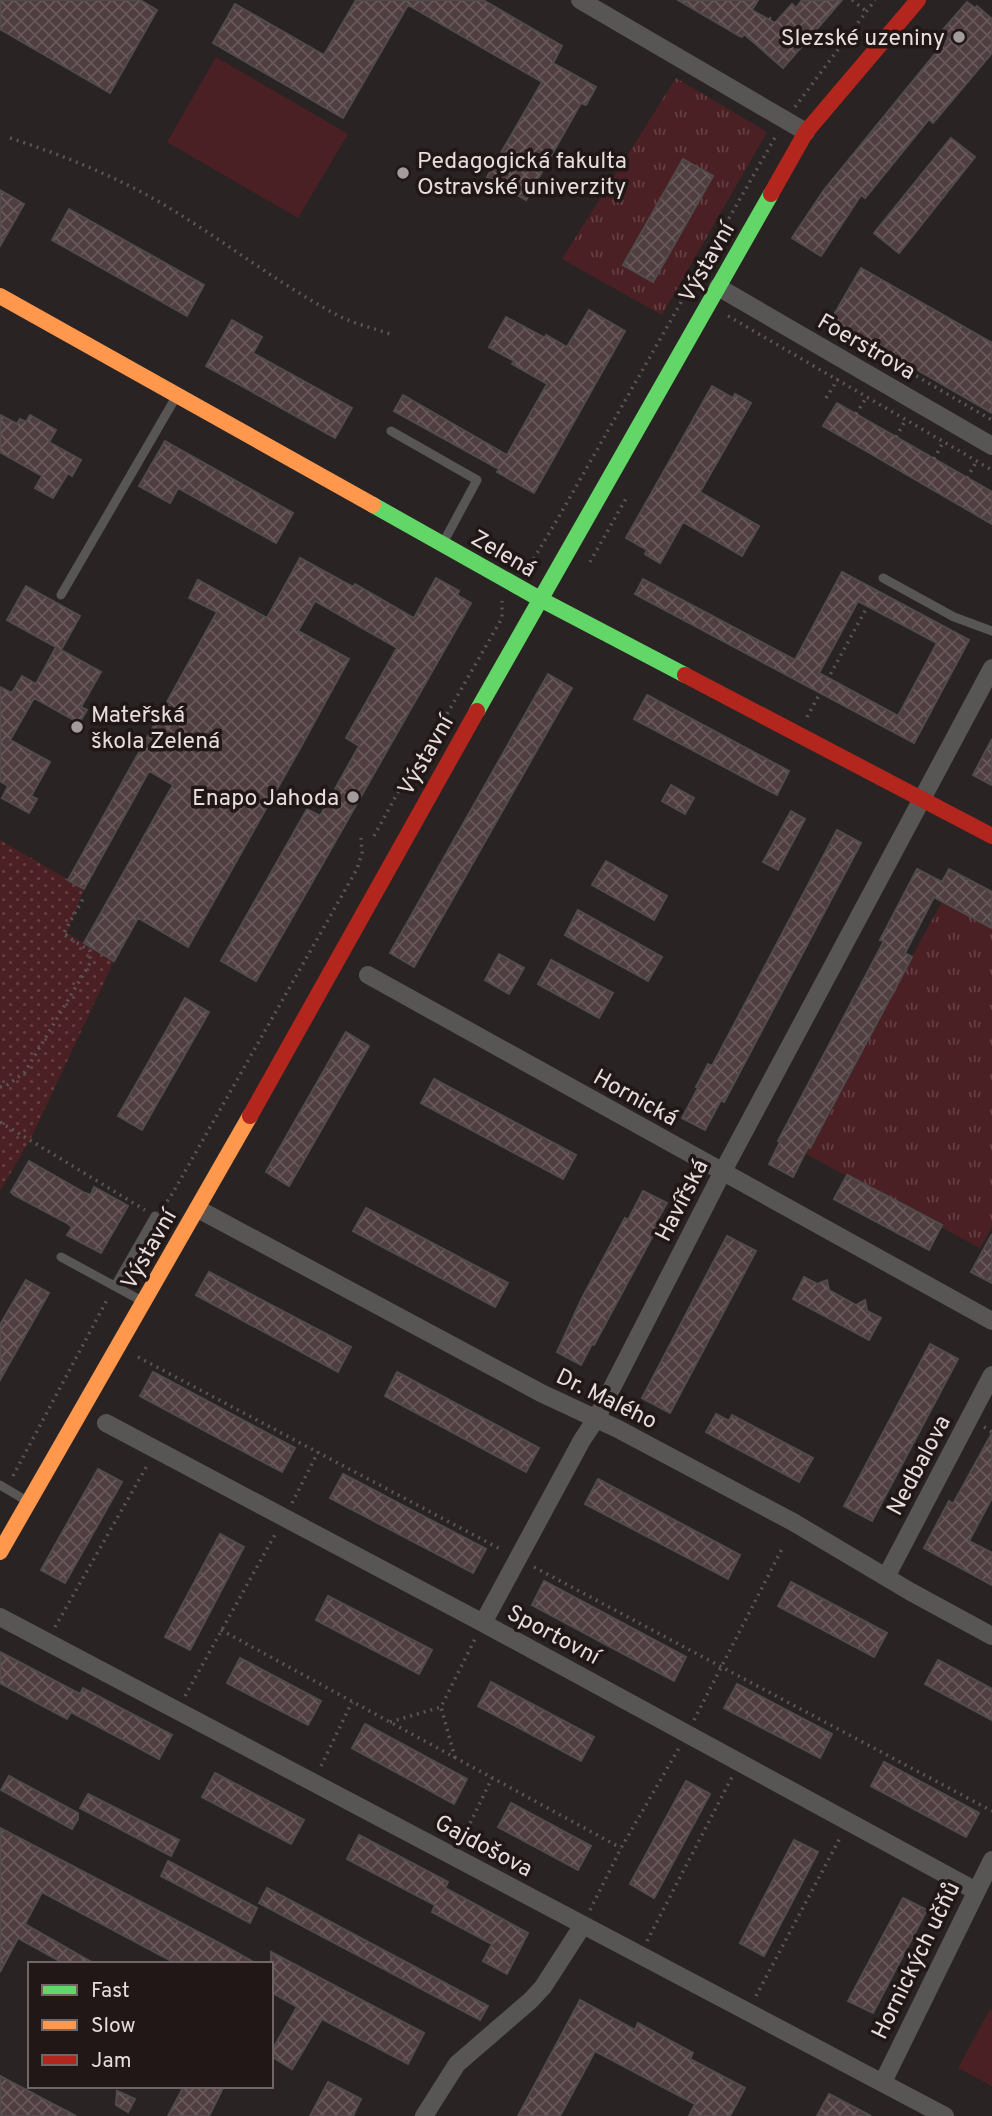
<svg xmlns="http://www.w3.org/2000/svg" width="992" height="2116" font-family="Overpass,sans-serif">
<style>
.grass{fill:url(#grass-tufts)}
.park{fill:url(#park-dots)}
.garden{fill:#4b2024}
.building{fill:url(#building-cross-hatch);stroke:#514c4c;stroke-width:2;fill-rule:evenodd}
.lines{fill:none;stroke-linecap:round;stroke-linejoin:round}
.path{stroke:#595656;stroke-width:3.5;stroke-dasharray:2 5;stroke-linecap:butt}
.lane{stroke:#585555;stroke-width:9}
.street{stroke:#585555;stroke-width:18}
.fast{stroke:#63d668;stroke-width:16}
.slow{stroke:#ff974d;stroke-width:16}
.jam{stroke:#b3261e;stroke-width:16}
.poi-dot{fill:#a49c9c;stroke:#221717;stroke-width:2.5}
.labels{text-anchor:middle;stroke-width:7;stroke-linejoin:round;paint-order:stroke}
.poi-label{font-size:23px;fill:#e6dddd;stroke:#221717;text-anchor:end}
.street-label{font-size:23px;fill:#e6dddd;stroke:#221717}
</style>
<defs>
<pattern id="grass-tufts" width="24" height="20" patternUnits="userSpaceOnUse" patternTransform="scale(1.75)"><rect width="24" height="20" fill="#4b2024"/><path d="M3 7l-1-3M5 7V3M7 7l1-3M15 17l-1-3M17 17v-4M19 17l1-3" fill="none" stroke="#654043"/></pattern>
<pattern id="park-dots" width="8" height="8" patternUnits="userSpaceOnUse" patternTransform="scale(1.75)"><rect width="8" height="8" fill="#4b2024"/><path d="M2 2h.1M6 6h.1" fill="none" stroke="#654043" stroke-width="1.8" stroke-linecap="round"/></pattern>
<pattern id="building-cross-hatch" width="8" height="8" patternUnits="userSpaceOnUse" patternTransform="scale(1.75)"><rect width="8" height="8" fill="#4f3d3f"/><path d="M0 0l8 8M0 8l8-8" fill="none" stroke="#68595a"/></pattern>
</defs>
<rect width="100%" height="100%" fill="#292323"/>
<path class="grass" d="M676,78l91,54 -105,183 -100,-56z
M942,902l50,27v298l-12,21 -176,-95z"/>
<path class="park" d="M0,840l84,49 -17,44 47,28 -82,175 -32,55z"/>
<path class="garden" d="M216,57l132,77 -50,84 -131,-76z
M990,2009l2,1v76l-34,-18z"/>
<path class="building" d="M0,0h140l17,10 -47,83 -110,-64z
M356,0h127l79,46 -9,17 43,24 -10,18 -5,-2 -55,97 -39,-23 55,-95 -134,-77 -65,113 -130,-75 22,-39 89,51z
M678,0h80l-6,10 23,13 17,-19 4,4 6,-8h40l-59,68 -39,-34 -2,3 -4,-2z
M967,2l8,6 2,-2 15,13v34l-59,70 -4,-4 -64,79 -4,-3 -40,61 -29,-18 32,-48 124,-152 -7,-6z
M951,138l24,19 -76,96 -25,-20z
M683,159l30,17 -60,106 -30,-17z
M0,190l24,14 -24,42z
M69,209l135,76 -17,31 -135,-76z
M861,268l131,75v70l-161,-93z
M589,310l36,21 -91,162 -37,-21 2,-3 -105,-58 9,-16 104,60 40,-71 -35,-20 2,-3 -25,-14 17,-30 39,21 1,-3 21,12z
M232,320l30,17 -9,16 99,55 -17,30 -129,-72z
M712,386l21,12 2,-4 16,9 -51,89 59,34 -17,30 -59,-34 -23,41 -15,-9 2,-4 -21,-12z
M837,403l155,89v32l-169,-98z
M0,415l17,9 3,-5 6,3 4,-7 26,15 -7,12 32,18 -9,16 -4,-3 -15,25 -18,-10 7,-12 -42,-24z
M165,441l128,72 -17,30 -98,-55 -8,15 -31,-17z
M300,558l53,29 2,-3 59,34 22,-40 23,13 -2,4 14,8 -215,378 -35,-20 86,-152 13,7 39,-70 -13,-8 51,-90 -82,-47 -17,30 51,28 -51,93 -110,195 -50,-29 -24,43 -30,-18 89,-158 -24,-14 -65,118 -16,-9 149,-268 -28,-14 9,-18 69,38z
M842,572l127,68 -55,103 -279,-149 8,-15 152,81zM858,601l79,42 -39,73 -79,-43z
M26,586l54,30 -19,34 40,22 -20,35 6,3 -8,13 -45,-25 -24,42 40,22 -19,34 6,3 -8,14 -27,-15 6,-12 -8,-5v-94l12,6 10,-17 14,8 20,-37 -49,-27z
M548,674l24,14 -158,279 -24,-14z
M647,695l142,76 -12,24 -143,-76z
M992,739v46l-19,-10z
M671,785l23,13 -9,16 -23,-13z
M791,811l14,8 -27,51 -15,-8z
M837,830l24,13 -137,259 -3,-2 -16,30 -23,-12 16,-30 -2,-1 12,-23 4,2z
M606,861l61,35 -13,24 -62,-35z
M917,869l25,13 7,-13 43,23v36l-58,-31 -29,56 7,4 -102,191 -2,-1 -15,30 -24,-13 11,-22 -2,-1 106,-200 -4,-1z
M578,910l84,47 -14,24 -83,-46z
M499,954l25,14 -15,26 -24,-14z
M551,960l62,33 -14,25 -61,-34z
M185,998l24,14 -67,118 -24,-14z
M346,1032l23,14 -80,140 -23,-14z
M434,1079l142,76 -13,24 -142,-76z
M29,1161l56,32 6,2 3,-8 34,19 -27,47 -34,-18 5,-8 -5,-4 -53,-28 -3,-3z
M847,1175l95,50 -13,25 -95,-51z
M643,1191l24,12 -12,21 3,2 -64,119 -2,-1 -11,21 -24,-13 25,-54 43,-80 3,2z
M366,1208l142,75 -13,24 -142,-76z
M992,1234v49l-21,-11z
M727,1236l29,15 -86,162 -28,-15z
M209,1272l142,75 -13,25 -142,-77z
M804,1277l13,7 10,-4 2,10 27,15 9,-5 2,11 14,7 -12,22 -76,-41z
M26,1280l23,13 -49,87v-55z
M930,1344l28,15 -86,162 -28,-15z
M153,1372l142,76 -13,24 -142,-76z
M397,1372l142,76 -13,24 -141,-76z
M716,1414l13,7 3,-6 81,43 -14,24 -93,-50z
M992,1433v65l-23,43 23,12v32l-68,-37 25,-47 4,3z
M98,1469l24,13 -57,101 -24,-13z
M343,1474l143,75 -13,24 -143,-75z
M598,1479l142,76 -12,24 -143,-75z
M220,1534l24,13 -54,103 -25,-13z
M544,1581l142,76 -12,24 -142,-76z
M791,1582l96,51 -13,24 -96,-51z
M328,1596l104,54 -13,24 -103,-54z
M0,1652l80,42 3,-6 89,47 -13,24 -88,-47 -4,7 -67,-36z
M240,1658l81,43 -13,24 -81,-42z
M938,1660l54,29v31l-67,-36z
M491,1682l103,55 -13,24 -103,-55z
M737,1684l95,50 -12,24 -96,-50z
M365,1724l102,55 -13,25 -102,-56z
M884,1762l95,51 -13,24 -95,-51z
M215,1773l89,47 -13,24 -89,-47z
M9,1776l69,37v6l-6,10 -71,-39z
M686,1781l24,13 -56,104 -24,-14z
M88,1794l91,46 -8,16 -91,-48z
M511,1803l80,43 -13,24 -80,-43z
M0,1828l223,117 34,19h-80l-135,-72 -17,32 70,40h-30l-47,-26 -18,34z
M359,1835l89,47 -3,6 83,45 -21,41 -24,-13 9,-17 -60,-32 3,-7 -88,-46z
M794,1840l24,12 -54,104 -24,-13z
M168,1861l89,47 -7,15 -89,-47z
M267,1888l221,118 -8,14 -221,-117z
M903,1898l24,12 -54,103 -25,-12z
M271,1952l153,81 -16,31 -86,-45 -30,50 -21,-13v-4l26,-45 -26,-15z
M580,2000l55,30 3,-7 55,30 -3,6 55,29 -15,28h-41l6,-12 -100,-53 -35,65h-42z
M0,2076l47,25 29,15h-76z
M328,2082l33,17 -8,17h-43z
M184,2086h40l-15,30h-41z
M117,2091l18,8 -7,13 -12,-7z
M829,2094l42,22h-54z"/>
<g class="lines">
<path class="path" d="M852,0l14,11
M769,18l7,5
M795,107l80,-107
M10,138c58,19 115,42 166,74 55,34 106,74 163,104 16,8 34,12 51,18
M728,316l264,154
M880,355l112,65
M826,398l12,-19
M856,414l10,-16
M896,437l9,-16
M934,459l9,-17
M967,478l9,-16
M590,562l38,-67
M524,568l6,-3 27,-45 220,-386
M807,717l70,-128
M416,760l11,-11 75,-131v-17
M374,836l34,-62
M0,1087l6,-1 19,-14 65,-109v-12l-27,-17 20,-35
M0,1122l145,88
M163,1207l8,-11 186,-327 5,-16 -1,-15
M138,1357l364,193
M984,1427l8,5
M13,1476l95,-178
M292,1503l26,-51
M534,1567l458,244
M55,1627l93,-163
M221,1630l400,218
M185,1696l92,-165
M694,1720l89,-173
M390,1722l51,-15
M455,1758l-14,-51 35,-70
M321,1766l31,-64
M461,1842l31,-64
M590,1910l31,-62 58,-100
M647,1941l85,-164
M756,1996l85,-160"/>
<path class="lane" d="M391,431l86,49 -34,63
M883,578l71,39 38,14
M61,595l115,-198
M61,1257l81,44
M115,1286l40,-70
M0,1485l27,16"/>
<path class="street" d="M580,0l226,132
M718,287l274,159
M368,975l624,346
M198,1209l343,184 77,36 175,93 118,70 81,44
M106,1423l377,200 493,268
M886,1577l106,-202
M0,1617l945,499
M483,1623l99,-183 14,-21 126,-246 270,-505
M883,2082l109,-222
M424,2116l33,-52 74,-64 12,-13 40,-62"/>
<path class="fast" d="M373,505l167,94 145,76
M477,711l294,-517"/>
<path class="slow" d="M0,296l373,209
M0,1552l250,-436"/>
<path class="jam" d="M771,194l35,-62 112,-132
M685,675l307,161
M250,1116l227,-405"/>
</g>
<g class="poi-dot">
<circle cx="959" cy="37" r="7"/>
<circle cx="403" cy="173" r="7"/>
<circle cx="77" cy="727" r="7"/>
<circle cx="353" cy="797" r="7"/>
</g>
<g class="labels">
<g class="poi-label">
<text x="945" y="45">Slezské uzeniny</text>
<text x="417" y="168" text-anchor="start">Pedagogická fakulta<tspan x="417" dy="26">Ostravské univerzity</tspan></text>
<text x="91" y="722" text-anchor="start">Mateřská<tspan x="91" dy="26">škola Zelená</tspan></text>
<text x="339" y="805">Enapo Jahoda</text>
</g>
<g class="street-label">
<text transform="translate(706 262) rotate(-60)" y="8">Výstavní</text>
<text transform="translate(867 346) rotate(30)" y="8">Foerstrova</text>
<text transform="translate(504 553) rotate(30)" y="8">Zelená</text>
<text transform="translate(425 755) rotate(-60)" y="8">Výstavní</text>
<text transform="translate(636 1097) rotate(29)" y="8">Hornická</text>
<text transform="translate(681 1200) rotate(-63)" y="8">Havířská</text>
<text transform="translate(148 1249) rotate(-60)" y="8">Výstavní</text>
<text transform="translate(607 1398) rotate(26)" y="8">Dr. Malého</text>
<text transform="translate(918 1465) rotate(-62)" y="8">Nedbalova</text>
<text transform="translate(554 1634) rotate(28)" y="8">Sportovní</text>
<text transform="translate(484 1845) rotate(28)" y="8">Gajdošova</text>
<text transform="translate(915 1960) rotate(-64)" y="8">Hornických učňů</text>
</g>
</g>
<rect x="28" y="1962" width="245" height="126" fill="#221717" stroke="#706666" stroke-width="2"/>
<rect x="42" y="1985" width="35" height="10" fill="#63d668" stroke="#706666" stroke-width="2"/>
<text x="91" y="1997" font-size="21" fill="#e6dddd">Fast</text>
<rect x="42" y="2020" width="35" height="10" fill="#ff974d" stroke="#706666" stroke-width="2"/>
<text x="91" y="2032" font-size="21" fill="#e6dddd">Slow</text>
<rect x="42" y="2055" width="35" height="10" fill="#b3261e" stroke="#706666" stroke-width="2"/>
<text x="91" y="2067" font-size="21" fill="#e6dddd">Jam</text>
</svg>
